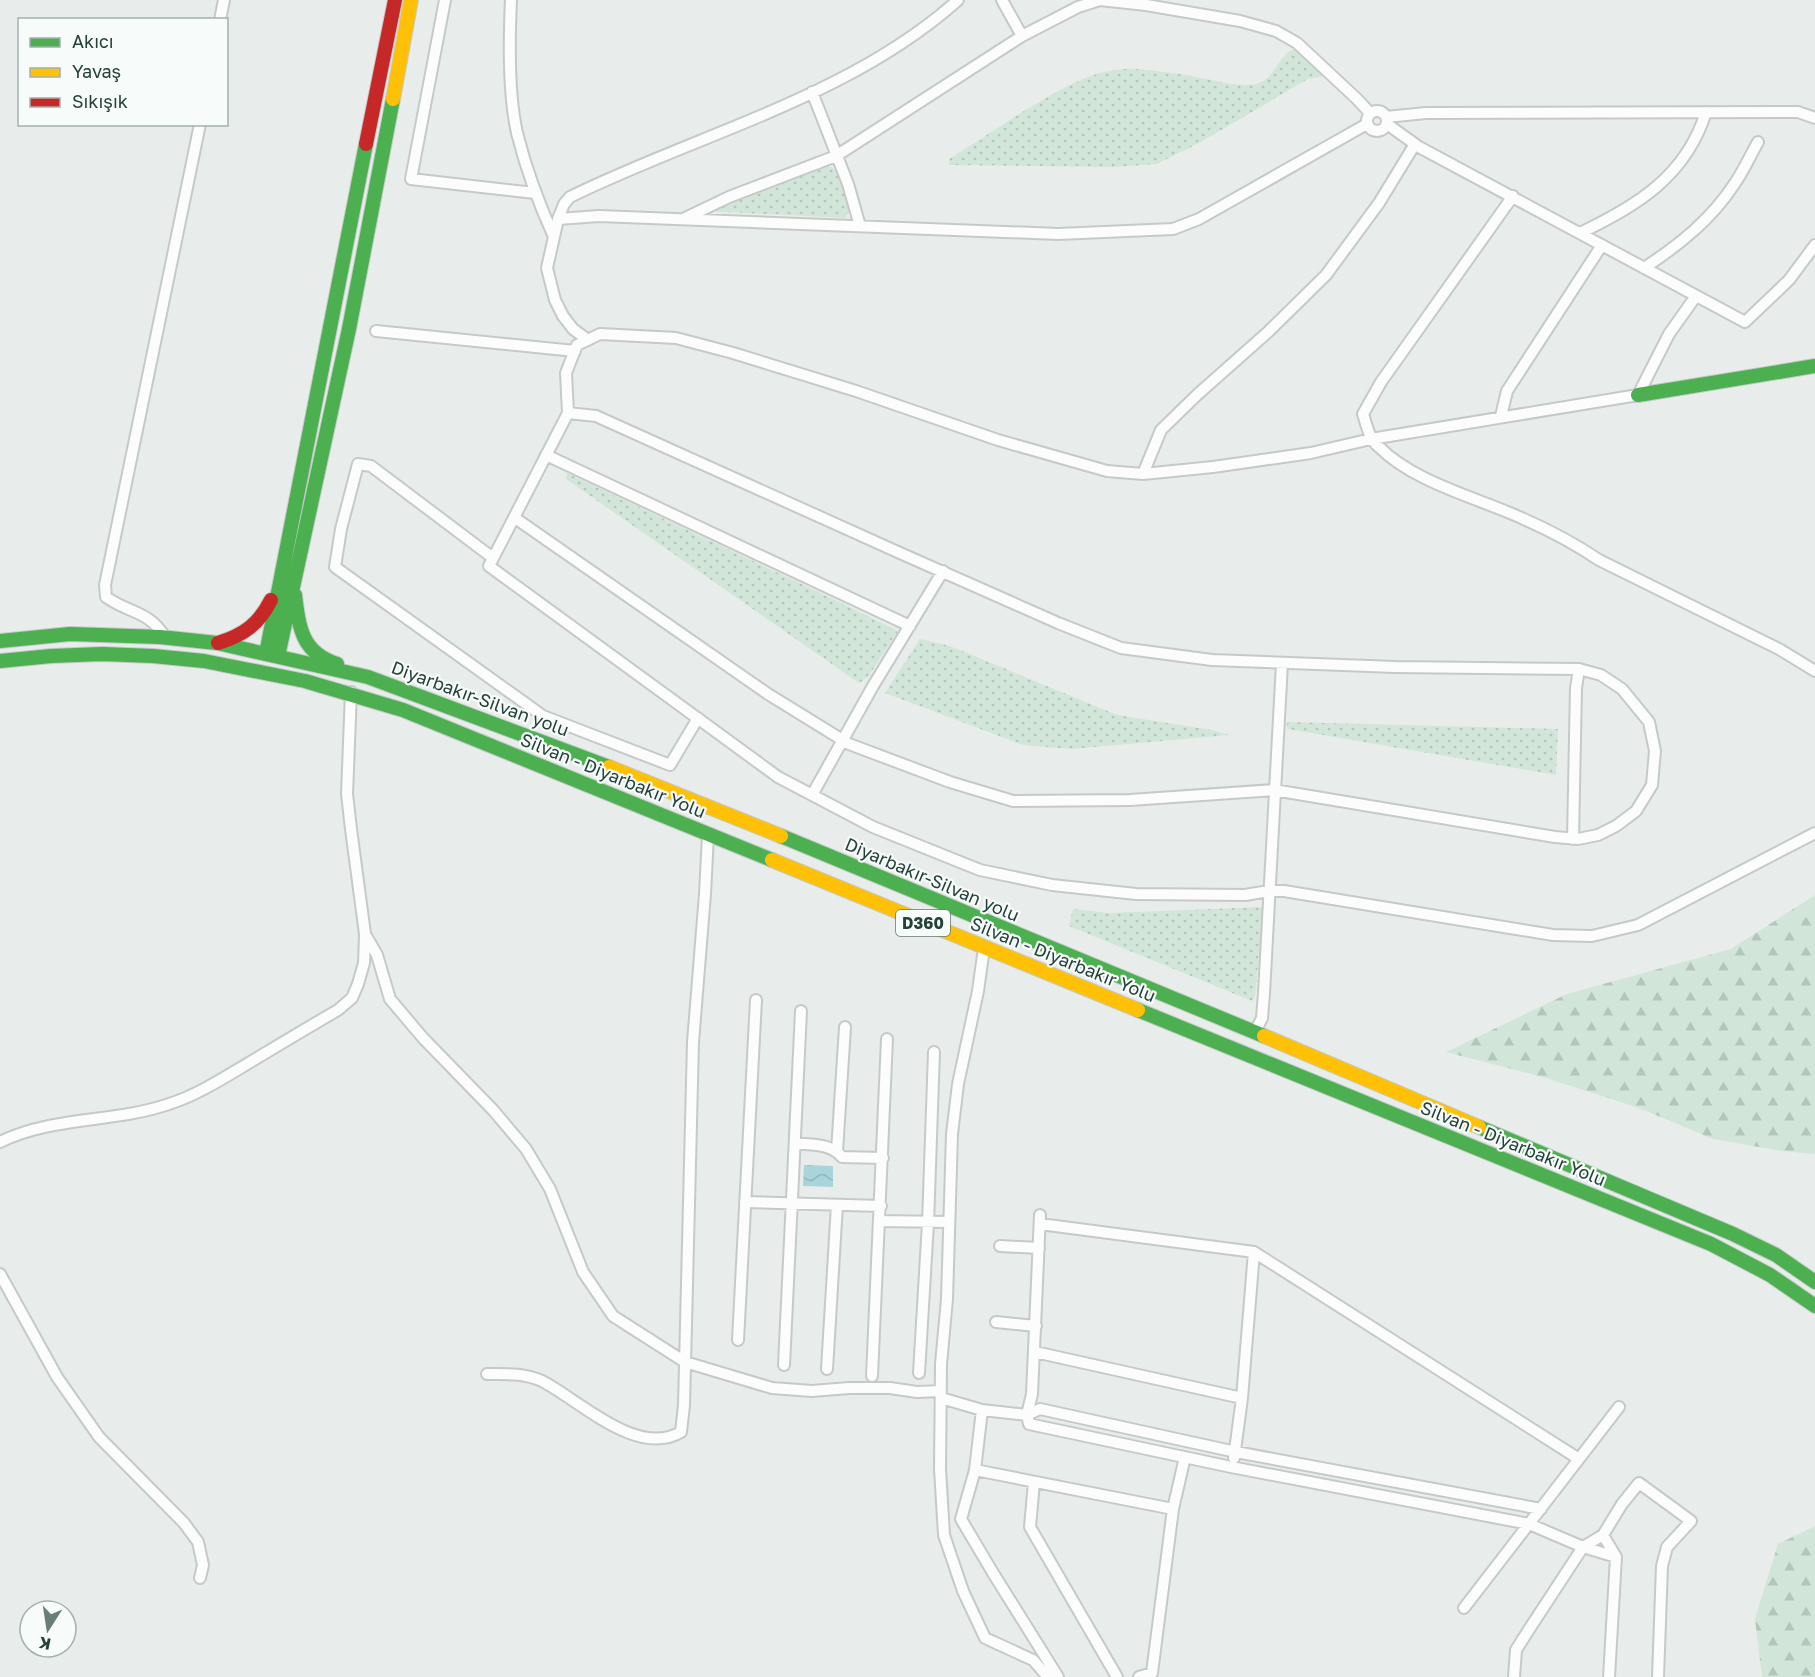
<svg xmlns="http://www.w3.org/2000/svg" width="1815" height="1677" font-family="'Golos Text',sans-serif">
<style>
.green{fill:url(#green-dots)}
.forest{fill:url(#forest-firs)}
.water{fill:url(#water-waves)}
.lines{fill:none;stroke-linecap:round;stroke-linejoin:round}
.street-casing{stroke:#c5cac8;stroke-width:14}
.fast-casing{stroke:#c3cbc8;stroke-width:16}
.slow-casing{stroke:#c3cbc8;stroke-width:16}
.jam-casing{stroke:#c3cbc8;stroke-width:16}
.street{stroke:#fcfcfc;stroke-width:10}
.fast{stroke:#4caf50;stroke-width:14}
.slow{stroke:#ffc107;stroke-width:14}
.jam{stroke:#c62828;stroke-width:14}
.labels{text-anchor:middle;stroke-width:4.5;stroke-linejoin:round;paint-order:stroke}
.shield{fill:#f7fbf9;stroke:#637a73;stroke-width:1.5}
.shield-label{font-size:16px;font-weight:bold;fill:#24423a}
.street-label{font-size:18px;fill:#24423a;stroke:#f7fbf9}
</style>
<defs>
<pattern id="green-dots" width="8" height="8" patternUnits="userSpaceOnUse" patternTransform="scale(1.5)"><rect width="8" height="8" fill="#d1e6d8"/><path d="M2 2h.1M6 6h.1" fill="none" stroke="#b3c6ba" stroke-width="1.8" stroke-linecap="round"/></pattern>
<pattern id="forest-firs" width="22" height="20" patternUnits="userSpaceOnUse" patternTransform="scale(1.5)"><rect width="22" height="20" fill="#d1e6d8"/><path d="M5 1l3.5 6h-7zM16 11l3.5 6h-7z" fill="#b3c6ba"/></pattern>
<pattern id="water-waves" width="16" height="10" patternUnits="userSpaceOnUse" patternTransform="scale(1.5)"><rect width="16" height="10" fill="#a9d4db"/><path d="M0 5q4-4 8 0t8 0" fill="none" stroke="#91b7bd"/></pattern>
</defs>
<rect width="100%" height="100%" fill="#e8edeb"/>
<path class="green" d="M1295,49l29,27 -16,3 -109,64 -42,21 -44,3 -164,-2v-6c43,-26 88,-60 134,-80 16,-7 36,-11 54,-10 19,2 40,4 59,8 20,3 44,12 63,6 17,-6 19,-29 36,-34z
M829,166l7,4 14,38 -4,10 -140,-7z
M567,473l266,126 65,32 -30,46 -9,6 -293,-204z
M920,639l30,7 167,69 95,15 17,5 -158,14 -48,-4 -138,-52z
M1288,722l270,7 -2,46 -268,-46 -2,-4z
M1263,907l-8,90 -3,4 -183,-75 4,-17 36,4z"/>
<path class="forest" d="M1815,895v259l-33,-3 -69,-12 -74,-31 -93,-30 -100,-26 121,-58 164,-45z
M1815,1526v151h-53l-7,-58 23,-75z"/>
<path class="water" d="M804,1165l29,1v21l-30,-1z"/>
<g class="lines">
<g class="street-casing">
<path id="street" d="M445,0l-34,179 124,14
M511,0c-2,42 -3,93 6,133 9,36 22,71 37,104
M1002,0l20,36
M220,20l4,-20
M812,92l36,92 12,42
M1367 121a10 10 0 1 1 20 0a10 10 0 1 1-20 0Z
M1386,117l40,-4 372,-1 17,6
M1387,124l32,23 326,175 44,-42 26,-35
M1513,196l-132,186 -18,32c4,12 6,25 16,33 33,33 88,48 131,66 31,13 61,28 89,47l180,89 36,22
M558,219l41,-3 459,18 115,-5 26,-10 168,-95
M683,219l46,-22 107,-41 186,-120 56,-29 22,-7 46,5 94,16 36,10 21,12 60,56 13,14
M1580,233c57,-27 106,-57 126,-121
M1644,268c35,-23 68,-49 91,-85 9,-13 15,-27 23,-41
M1696,296l-27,38 -31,61 -267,44 -60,14 -98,14 -70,7 -36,-3 -109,-31 -142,-49 -123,-38 -57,-15 -76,-4 -23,11 -11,28 2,40 -79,153 289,211 95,50 107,43 72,15 84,9 109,1 24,-4h15l269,44 39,1 46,-11 177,-92
M376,331l199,20
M588,340l-15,-11 -10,-13 -8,-16 -8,-32 11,-49 6,-15 6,-7c128,-63 280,-100 388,-197
M1501,416l6,-25 95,-146
M546,455l364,171
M1143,474l18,-44 37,-36 70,-62 58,-57 53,-72 36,-59
M515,518l253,176 81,50 101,38 63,19 117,-1 144,-10 281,47 23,2 20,-4 18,-9 20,-15 16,-26 3,-34 -6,-29 -27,-33 -21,-14 -22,-6 -184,-2 -183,-7 -91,-12 -63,-25 -158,-70 -304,-137 -28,-3
M493,558l-122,-92 -13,-2 -17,65 -6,38 208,149 127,49 28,-47
M165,637c-17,-27 -35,-23 -59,-40l-1,-12 95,-461
M351,692l-4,102 4,35 14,105 12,21 13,44 33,39 70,72 33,39 24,40 33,83 30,44 72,46 87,26 40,3 37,-3h41l27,4 24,-1
M812,795l61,-109 70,-115
M1573,839l3,-151 3,-19
M984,948l-6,43 -20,93 -6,50 -5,165 -6,65 -1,105 4,66 19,56 22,47 48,22 15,17
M1255,1032l7,-14 2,-25 18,-330
M0,1142c53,-26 114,-19 169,-38 28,-9 53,-25 78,-40 30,-18 60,-36 91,-54l14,-12 6,-14 6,-21 1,-28
M795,1143c16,2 36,0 47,14l41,1
M837,1151l8,-124
M745,1202l136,4
M1040,1215l-8,179 -5,21 2,9 202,43 298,57 54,23 33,10 -7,120
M880,1221l69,1
M1040,1224l214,28 325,207
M1000,1246l39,2
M0,1274l57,103 42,60 85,86 14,19 5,23 -3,13
M996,1322l40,4
M738,1340l18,-340
M1035,1352l207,46
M784,1365l17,-354
M827,1369l10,-164
M919,1373l9,-150 6,-171
M487,1374c19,0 37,-1 55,7 37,19 95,77 139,51l3,-27 9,-363 12,-148 3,-59
M872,1376l15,-337
M941,1398l41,12 45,5 13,-6 196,43 305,57
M982,1410l-7,60 -14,49 32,54 65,104
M1234,1458l8,-60 12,-146
M975,1470l198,39
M1034,1482l-4,45 87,150
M1603,1535l13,22
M1464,1608l155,-201
M1139,1677l13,-4 21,-164 12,-52
M1514,1677l2,-27 12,-19 55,-84 20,-12 19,-31 17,-21 52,38 -24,26 -5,19 -4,111"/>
</g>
<g class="fast-casing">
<path id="fast" d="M1638,395l177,-29
M295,595c4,33 7,58 42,69
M0,641l70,-7 90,3 57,6 151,34 241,90
M266,654l100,-510
M278,656l71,-327 44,-230
M0,661l51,-5 51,-2 51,2 51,5 101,20 98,29 369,150
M781,836l483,200
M1138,1010l573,234 59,31 45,31
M1479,1127l254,107 43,21 39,27"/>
</g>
<g class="slow-casing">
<path id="slow" d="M393,99l18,-99
M609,767l172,69
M772,860l366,150
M1264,1036l215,91"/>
</g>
<g class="jam-casing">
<path id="jam" d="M366,144l29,-144
M218,643c26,-8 41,-19 53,-43"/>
</g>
<use href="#street" class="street"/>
<use href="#fast" class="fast"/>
<use href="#slow" class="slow"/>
<use href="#jam" class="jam"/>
</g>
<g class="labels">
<rect class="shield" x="896" y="910" width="54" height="26" rx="4.5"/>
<g class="shield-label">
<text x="923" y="929">D360</text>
</g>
<g class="street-label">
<text transform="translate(480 699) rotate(20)" y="6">Diyarbakır-Silvan yolu</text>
<text transform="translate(613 776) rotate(22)" y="6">Silvan - Diyarbakır Yolu</text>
<text transform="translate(932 880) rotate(23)" y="6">Diyarbakır-Silvan yolu</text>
<text transform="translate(1063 960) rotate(22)" y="6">Silvan - Diyarbakır Yolu</text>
<text transform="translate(1513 1144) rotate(22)" y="6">Silvan - Diyarbakır Yolu</text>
</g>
</g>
<rect x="18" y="18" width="210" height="108" fill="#f7fbf9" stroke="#a3b1ad" stroke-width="1.5"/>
<rect x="30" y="38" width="30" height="9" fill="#4caf50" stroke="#a3b1ad" stroke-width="1.5"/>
<text x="72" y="48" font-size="18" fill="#24423a">Akıcı</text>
<rect x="30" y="68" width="30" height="9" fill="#ffc107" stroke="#a3b1ad" stroke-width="1.5"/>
<text x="72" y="78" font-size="18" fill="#24423a">Yavaş</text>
<rect x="30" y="98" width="30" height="9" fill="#c62828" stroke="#a3b1ad" stroke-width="1.5"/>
<text x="72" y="108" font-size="18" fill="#24423a">Sıkışık</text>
<g transform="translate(48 1629) rotate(192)"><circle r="28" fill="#f7fbf9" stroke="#a3b1ad" stroke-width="1.5"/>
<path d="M0-4.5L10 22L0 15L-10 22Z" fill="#697e78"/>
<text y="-9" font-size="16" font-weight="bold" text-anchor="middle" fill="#24423a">K</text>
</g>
</svg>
